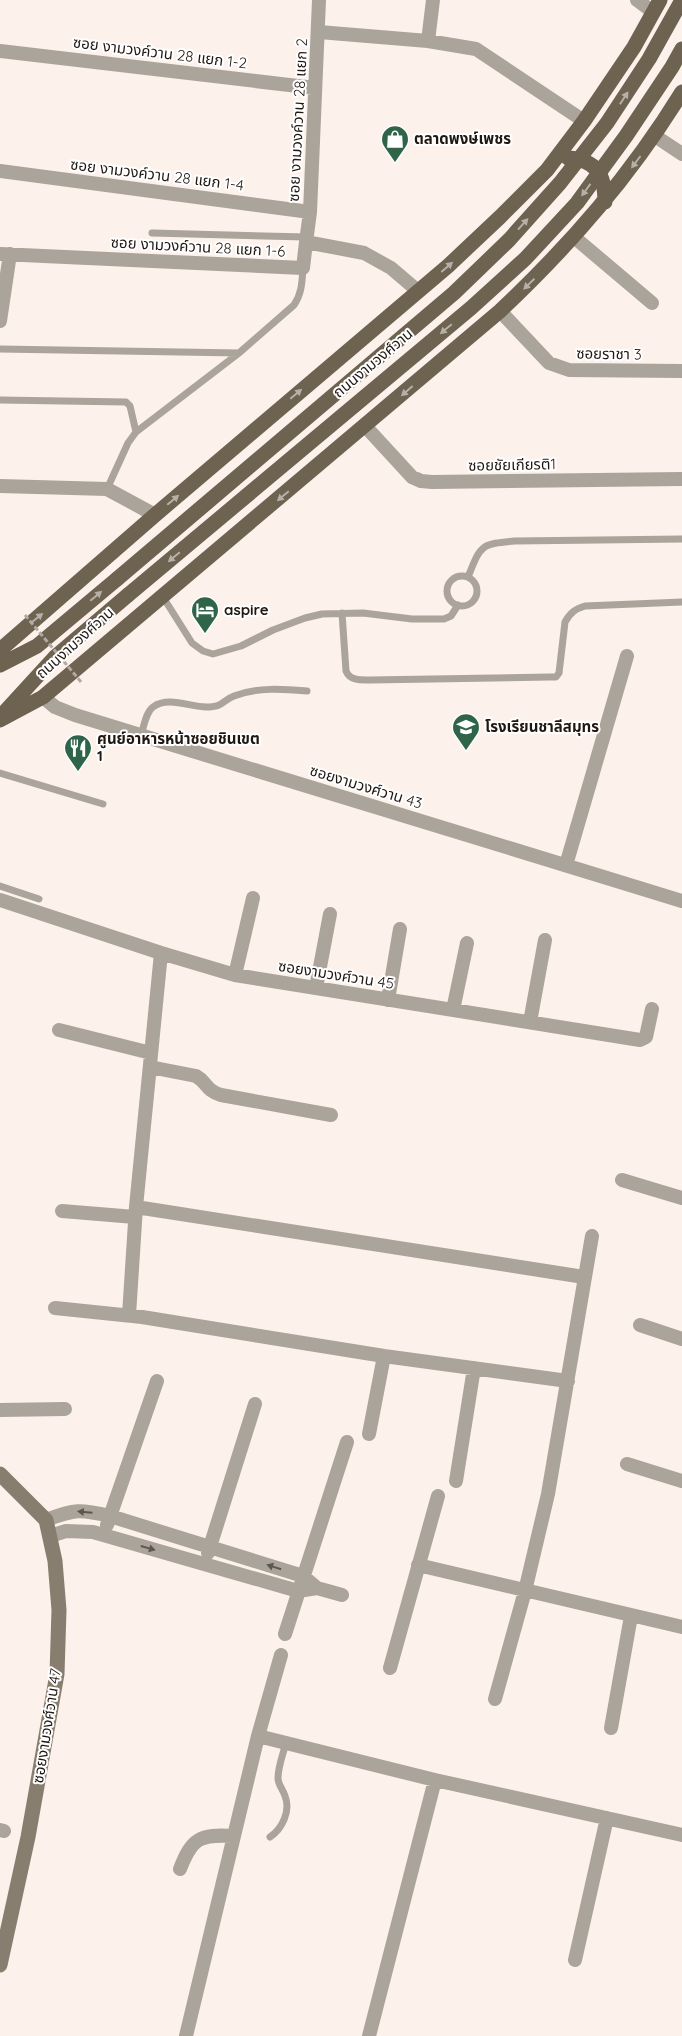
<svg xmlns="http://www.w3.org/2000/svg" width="682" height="2036" font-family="Quicksand,'Noto Sans Thai',sans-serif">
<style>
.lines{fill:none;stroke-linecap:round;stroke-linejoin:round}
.lane{stroke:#aba49a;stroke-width:7}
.street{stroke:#aba49a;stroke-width:14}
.secondary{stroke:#877e6f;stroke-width:15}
.primary{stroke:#6e6351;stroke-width:15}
.path-bridge{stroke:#b3a9a3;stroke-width:3;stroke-dasharray:5 2.5;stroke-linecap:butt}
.primary-bridge{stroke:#6e6351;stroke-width:15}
.oneway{fill:#b6b1a8}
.oneway2{fill:#5f564f}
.labels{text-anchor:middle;stroke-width:4;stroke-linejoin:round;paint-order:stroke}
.street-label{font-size:15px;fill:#201712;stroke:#fff}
.poi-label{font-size:15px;font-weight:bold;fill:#201712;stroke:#fff;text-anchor:start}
</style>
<rect width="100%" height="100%" fill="#fcf1eb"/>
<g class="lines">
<path class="lane" d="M152,233l154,4
M0,349l239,4
M0,400l126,2 4,4 6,26
M107,489l21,-46 8,-11 103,-79 55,-48c8,-12 8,-23 9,-37
M447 591a15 15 0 1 1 30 0a15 15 0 1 1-30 0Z
M468,577c13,-32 12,-33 47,-36l167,-2
M163,597l29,46 11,8 10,3 28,-8 32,-16 32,-12 17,-4 41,-1 49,6h32l7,-3 7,-11
M342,613l4,58c4,10 15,9 24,9l179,-3h7l3,-4 6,-51c5,-9 10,-13 20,-16l97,-4
M141,735c3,-9 5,-23 12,-28 15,-11 37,0 53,0 18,0 15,-6 28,-11 23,-9 49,-7 73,-5
M0,773l103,31
M0,886l39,13
M270,1837c12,-8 21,-26 15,-41 -2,-7 -7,-11 -7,-18 0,-11 5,-24 8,-35"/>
<path class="street" d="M637,0l16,12
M319,32l109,9 48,8 108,72
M428,41l5,-41
M0,51l315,37
M655,136l27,18
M0,171l310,41
M574,237l78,66
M306,242l4,-30 9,-212
M0,254l303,14 3,-26 58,11 27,15 27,23
M500,311l49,52 20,7 112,1
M0,321l10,-67
M366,427l46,50 9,4 11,1 250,-3
M0,486l107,3 48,26
M43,697l12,10 20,8 607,186
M566,865l61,-209
M0,900l161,53 74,22 405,65 6,-3 6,-28
M235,975l18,-77
M316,988l14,-74
M388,1000l12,-71
M453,1010l14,-67
M530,1022l15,-82
M59,1030l92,23
M150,1067l46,9c11,6 9,14 25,19l110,20
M622,1180l60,18
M136,1207l448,70
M62,1211l73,6
M55,1308l87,9 242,39 184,25
M129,1315l7,-108 25,-254
M640,1325l42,14
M0,1410l65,-1
M369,1434l15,-78
M627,1464l55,17
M456,1481l18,-113
M46,1520c29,-11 34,-11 64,-4l193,60 14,12
M107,1525l50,-144
M50,1536l16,-5 27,1 205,59 19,-3 25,7
M208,1553l47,-149
M418,1565l264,62
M285,1634l62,-192
M390,1668l48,-172
M495,1699l30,-108 23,-97 44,-258
M611,1728l20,-112
M258,1736l177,44 247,55
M0,1830l4,1
M180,1869c12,-31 20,-35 53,-33
M575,1960l32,-142
M186,2036l72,-300 23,-81
M369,2036l66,-256"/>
<path class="secondary" d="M0,1474l46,46 9,41 4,49 -2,64 -29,163 -28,128"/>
<path class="primary" d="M568,158c29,2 37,17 37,44
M0,650l155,-135 293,-249 52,-49 47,-47 37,-49 50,-74 26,-47
M0,665l37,-19 80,-67
M2,715l53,-58 73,-62
M0,720l43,-23 457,-386c71,-67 131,-136 182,-219"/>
<path class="path-bridge" d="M25,615l56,67"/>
<path class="primary-bridge" d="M117,579l337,-286 55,-53 51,-57 47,-60 42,-64 33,-59
M128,595l343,-287 54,-49 52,-56 49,-67 46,-69 10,-18"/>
</g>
<defs><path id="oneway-solid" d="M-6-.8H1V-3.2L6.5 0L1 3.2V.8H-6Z" transform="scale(1.25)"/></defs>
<g class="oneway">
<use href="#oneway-solid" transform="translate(624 98) rotate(-57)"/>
<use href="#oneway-solid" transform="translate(636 162) rotate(127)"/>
<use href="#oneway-solid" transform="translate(586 190) rotate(126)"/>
<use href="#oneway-solid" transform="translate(523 224) rotate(-48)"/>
<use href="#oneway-solid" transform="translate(447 267) rotate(-41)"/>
<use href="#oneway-solid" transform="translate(529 284) rotate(136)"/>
<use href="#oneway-solid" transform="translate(446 329) rotate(140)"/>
<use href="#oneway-solid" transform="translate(407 391) rotate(139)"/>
<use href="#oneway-solid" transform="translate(296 394) rotate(-40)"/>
<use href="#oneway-solid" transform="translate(283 496) rotate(140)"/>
<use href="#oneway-solid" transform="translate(173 500) rotate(-40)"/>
<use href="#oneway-solid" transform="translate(174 557) rotate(140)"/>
<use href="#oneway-solid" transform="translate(96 596) rotate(-40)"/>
<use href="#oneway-solid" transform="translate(37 618) rotate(-39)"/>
</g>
<g class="oneway2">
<use href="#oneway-solid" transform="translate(85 1512) rotate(-175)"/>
<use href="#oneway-solid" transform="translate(148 1548) rotate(16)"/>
<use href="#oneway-solid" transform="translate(274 1567) rotate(-162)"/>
</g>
<defs>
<g id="shop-pin" transform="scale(1.4375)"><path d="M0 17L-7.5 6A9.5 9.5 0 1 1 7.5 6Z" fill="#2f6449" stroke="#fff"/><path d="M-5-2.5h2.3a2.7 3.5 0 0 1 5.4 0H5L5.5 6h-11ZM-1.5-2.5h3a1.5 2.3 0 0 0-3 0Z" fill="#fff"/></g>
<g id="hotel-pin" transform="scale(1.4375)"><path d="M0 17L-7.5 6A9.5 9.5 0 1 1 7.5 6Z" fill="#2f6449" stroke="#fff"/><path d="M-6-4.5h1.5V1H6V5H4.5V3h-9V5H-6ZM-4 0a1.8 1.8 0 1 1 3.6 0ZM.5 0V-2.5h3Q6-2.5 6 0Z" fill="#fff"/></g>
<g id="school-pin" transform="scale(1.4375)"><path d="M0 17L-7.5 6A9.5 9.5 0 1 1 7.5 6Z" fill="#2f6449" stroke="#fff"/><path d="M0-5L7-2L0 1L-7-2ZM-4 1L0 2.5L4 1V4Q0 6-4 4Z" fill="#fff"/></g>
<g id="restaurant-pin" transform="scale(1.4375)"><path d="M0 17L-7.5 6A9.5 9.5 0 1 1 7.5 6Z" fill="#2f6449" stroke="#fff"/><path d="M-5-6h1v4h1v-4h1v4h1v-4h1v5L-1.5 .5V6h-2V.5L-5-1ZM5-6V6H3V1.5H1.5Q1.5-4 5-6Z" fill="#fff"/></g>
</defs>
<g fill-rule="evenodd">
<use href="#shop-pin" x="395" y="139"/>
<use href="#hotel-pin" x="205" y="610"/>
<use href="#school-pin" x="466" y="727"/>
<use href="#restaurant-pin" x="78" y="748"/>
</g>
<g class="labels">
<g class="street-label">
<text transform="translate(160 53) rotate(7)" y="5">ซอย งามวงค์วาน 28 แยก 1-2</text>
<text transform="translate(298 120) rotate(-87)" y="5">ซอย งามวงค์วาน 28 แยก 2</text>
<text transform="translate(157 175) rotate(7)" y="5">ซอย งามวงค์วาน 28 แยก 1-4</text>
<text transform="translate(198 247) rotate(3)" y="5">ซอย งามวงค์วาน 28 แยก 1-6</text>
<text transform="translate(609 354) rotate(1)" y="5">ซอยราชา 3</text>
<text transform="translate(373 363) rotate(-40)" y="5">ถนนงามวงศ์วาน</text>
<text transform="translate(512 465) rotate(-1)" y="5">ซอยชัยเกียรติ1</text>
<text transform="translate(75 643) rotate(-42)" y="5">ถนนงามวงศ์วาน</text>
<text transform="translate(366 787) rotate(17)" y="5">ซอยงามวงศ์วาน 43</text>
<text transform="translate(336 975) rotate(9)" y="5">ซอยงามวงศ์วาน 45</text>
<text transform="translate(47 1726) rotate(-81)" y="5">ซอยงามวงศ์วาน 47</text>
</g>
<g class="poi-label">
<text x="414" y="144">ตลาดพงษ์เพชร</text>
<text x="224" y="615">aspire</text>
<text x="485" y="732">โรงเรียนชาลีสมุทร</text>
<text x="97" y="744">ศูนย์อาหารหน้าซอยชินเขต<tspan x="97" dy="17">1</tspan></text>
</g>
</g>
</svg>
